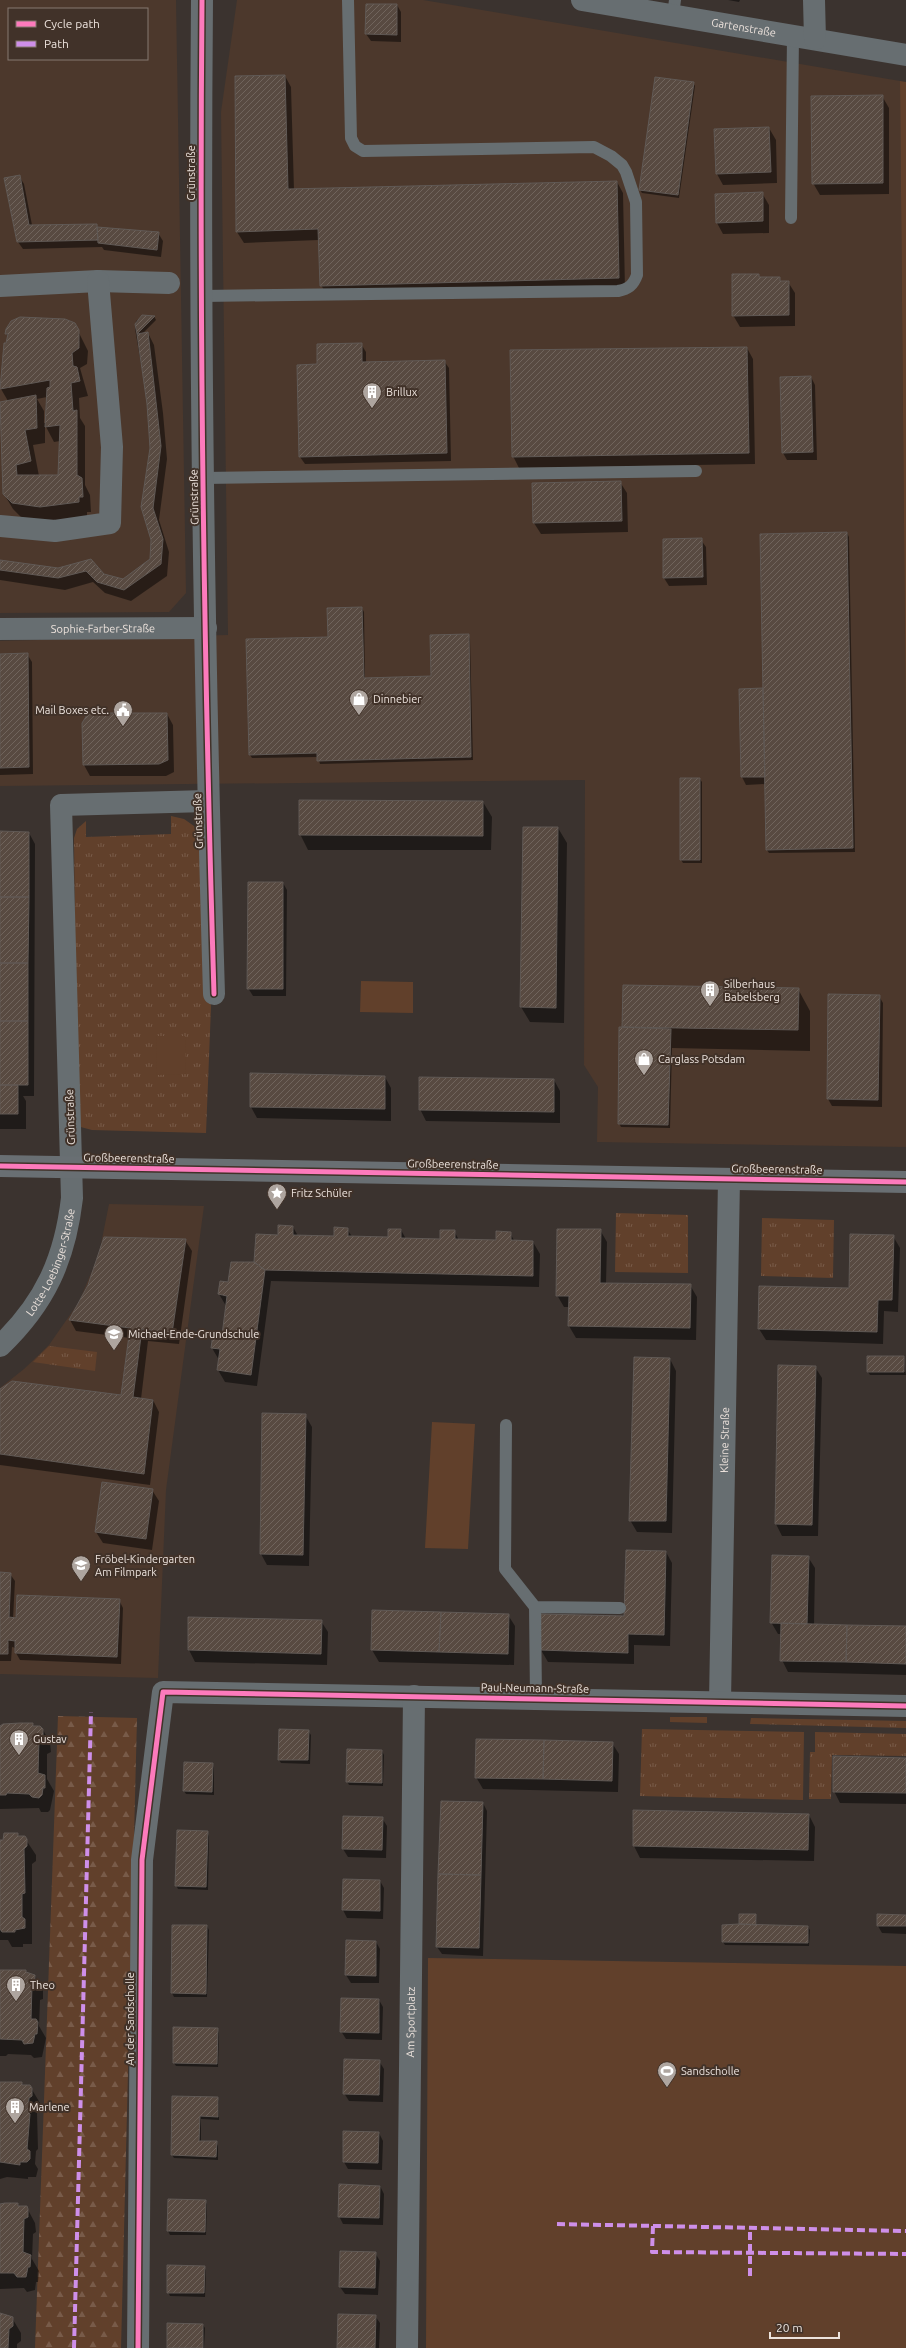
<svg xmlns="http://www.w3.org/2000/svg" width="906" height="2348" font-family="Ubuntu,sans-serif">
<style>
.built{fill:#4c382c;fill-rule:evenodd}
.grass{fill:url(#grass-tufts)}
.forest{fill:url(#forest-firs)}
.green{fill:#61402b}
.shadow{fill:#0007;fill-rule:evenodd}
.building{fill:url(#building-hatch);stroke:#605955}
.lines{fill:none;stroke-linecap:round;stroke-linejoin:round}
.lane{stroke:#676e71;stroke-width:12}
.street{stroke:#676e71;stroke-width:22}
.secondary{stroke:#696f73;stroke-width:22}
.quiet{stroke:#ce8fe9;stroke-width:4;stroke-dasharray:8 4;stroke-linecap:butt}
.cycleway-casing{stroke:#413229;stroke-width:8}
.cycleway{stroke:#fd7abc;stroke-width:5}
.labels{text-anchor:middle;stroke-width:4;stroke-linejoin:round;paint-order:stroke}
.street-label{font-size:11px;fill:#ece2dc;stroke:#413229}
.poi-label{font-size:11px;fill:#ece2dc;stroke:#413229;text-anchor:start}
</style>
<defs>
<pattern id="grass-tufts" width="24" height="20" patternUnits="userSpaceOnUse"><rect width="24" height="20" fill="#61402b"/><path d="M3 7l-1-3M5 7V3M7 7l1-3M15 17l-1-3M17 17v-4M19 17l1-3" fill="none" stroke="#785b49"/></pattern>
<pattern id="forest-firs" width="22" height="20" patternUnits="userSpaceOnUse"><rect width="22" height="20" fill="#61402b"/><path d="M5 1l3.5 6h-7zM16 11l3.5 6h-7z" fill="#785b49"/></pattern>
<pattern id="building-hatch" width="6" height="6" patternUnits="userSpaceOnUse"><rect width="6" height="6" fill="#584a41"/><path d="M-1 1l2-2M0 6l6-6M5 7l2-2" fill="none" stroke="#70645c"/></pattern>
</defs>
<rect width="100%" height="100%" fill="#3b332f"/>
<path class="built" d="M0,0h176l10,593 -17,19 -169,1zM9,9h138v50h-138z
M237,0h186l477,81 6,663v403l-309,-5 1,-55 -14,-22 1,-285 -585,6v-145l228,-6 -7,-523z
M109,1204l95,2 -38,284 -8,188 -158,-4v-286l24,-19 25,-24 30,-43 20,-48z"/>
<path class="grass" d="M171,816l13,3 10,7 9,25 8,156 -5,126 -114,-3 -15,-4 -3,-288 3,-9 9,-8v16l85,-3z
M616,1213l72,2v58l-73,-1z
M762,1218l72,2 -1,58 -72,-2z
M49,1346l48,6 -2,19 -62,-9z
M670,1717h37v6l-37,-1z
M751,1718l155,3v7l-156,-4z
M642,1729l162,3 -1,68 -163,-4z
M815,1732l91,2v22l-74,-1 -1,44h-22l1,-47h5z"/>
<path class="forest" d="M58,1716l79,2 -16,630h-86z"/>
<path class="green" d="M900,81l6,1v662z
M361,981l52,1v31l-53,-1z
M156,1036h29l1,38 -29,1z
M432,1422l43,2 -7,125 -43,-1z
M428,1958l478,8v382h-480z"/>
<path class="shadow" d="M728,0h12l-1,2z
M397,5l4,7v30l-30,-1 -5,-7z
M285,76l6,11 3,103 323,-8 6,11 2,96 -297,8 -7,-12 -2,-45 -75,3 -7,-11z
M693,83l2,3 -16,112 -37,-5 -2,-3z
M882,96l7,12v86l-69,1 -7,-12z
M769,128l7,12 1,43 -54,2 -6,-11z
M19,176l5,8 8,41h65l1,3 60,5 5,8 -2,16 -57,-7 -2,-3 -79,2 -5,-7z
M762,193l7,12v28l-46,1 -6,-11z
M758,275l2,3h19l2,4h7l7,11v33l-55,1 -7,-12z
M145,316h9l2,4 -14,14 6,-1 6,12 9,68 4,46 -8,61 10,32 -2,24 -36,25 -26,-8 -12,-11 -28,8 -65,-10v-19l58,8 32,-8 14,13 19,6 28,-20v-112l-3,-44 -13,-75 1,-8z
M74,323l14,28 -1,13 -7,4 8,28 -9,2 1,20 5,8v59l5,10 1,17h-4v5l-37,4 -28,-3 -9,-9 -9,-15 4,-93 -7,-12 7,-52 -2,-4zM47,397l-1,26h-2v-12l-7,-12zM45,425l9,17 6,-1 -1,35h-20l-6,-31 12,-2z
M361,344l5,8v11l78,-2 5,7 2,93 -146,3 -5,-7 18,-92z
M747,348l6,11 2,105 -236,4 -6,-12z
M811,377l4,8 2,75h-30l-4,-7z
M620,482l7,11 1,39 -87,2 -7,-11z
M847,533l2,4 6,315 -86,1 -2,-3 -1,-66 -20,1 -4,-8 -2,-87 23,-1z
M664,540h37l5,7 1,38 -38,1 -5,-8z
M362,608l2,4 1,67 67,-2 36,-42 2,4 3,121 -153,4 -2,-7 -66,1 -2,-3 79,-117z
M27,654l5,8 1,112 -33,1v-120z
M167,714l6,11 1,47 -8,4h-76l-6,-11z
M700,779l2,3v81h-19l-2,-3z
M483,802l9,15 -1,33h-183l-8,-16z
M558,828l9,15 -3,180 -34,-1 -9,-15z
M0,832l29,1 6,11 -1,252h-11l3,5v28h-26z
M283,883l4,7 -1,106h-33l-5,-8z
M798,989l12,22v40l-138,-3 -2,80 -49,-1 -2,-4 4,-97z
M879,996l4,7 -1,104 -50,-1 -4,-7z
M385,1077l6,11v33l-134,-3 -6,-11z
M554,1080l6,11v32l-134,-2 -6,-12z
M293,1227l5,9 37,1 12,-8 6,9h36l12,-8 5,9 35,1 13,-9 5,9 38,1 13,-8 5,9h18l7,12 -1,33 -268,-6 -14,105 -32,-4 -7,-12 1,-10 -7,-12 2,-13 9,1 3,-30 -7,-12 2,-12 8,1 26,-20 24,-27z
M600,1230l7,12 -1,42 84,1 7,12 -1,43 -120,-2 -7,-12 1,-19h-6l-7,-12z
M893,1236l7,12 -2,64 -14,-1 -1,33 -117,-4 -7,-11 91,-40z
M185,1240l7,11 -13,93 -31,-3 -7,58 12,1 6,12 -9,73 -150,-20v-75l122,7 8,-59 -54,-7 -6,-11 24,-48z
M903,1357l3,18h-36l-2,-3z
M670,1359l6,12 -4,162 -35,-1 -7,-12z
M779,1366l36,1 7,11 -4,158h-36l-6,-12z
M305,1415l7,12 -3,139 -42,-1 -6,-11z
M152,1490l7,11 -7,49 -49,-7 -7,-11z
M666,1552l6,11 -2,83 -36,-1v19l-86,-2 -7,-12 1,-35 83,2z
M808,1557l7,11 -1,57 92,2v48l-118,-3 -6,-12v-26h-4l-7,-12z
M0,1573l10,1 5,7 -2,38 106,-19 4,8 -2,56 -101,-4 -4,-7v-5l-4,-1 -1,14h-11z
M508,1615l7,11 -1,39 -135,-3 -7,-12z
M189,1618l132,3 7,11 -1,33 -132,-3 -6,-12z
M33,1724l1,3 8,1 8,15 1,9 -4,2v25l7,12 -4,19 -2,2h-7l-2,-4 -39,1v-82z
M308,1731l3,4 -1,29 -29,-1 -2,-3z
M612,1743l7,11 -1,38 -135,-3 -7,-12z
M382,1751l2,4 -1,31 -34,-1 -2,-4z
M906,1759v45l-66,-1 -6,-12z
M212,1764l2,4v27l-28,-1 -2,-3z
M483,1803l4,8 -4,145 -41,-2 -5,-7z
M634,1811l175,4 6,12 -1,34 -174,-3 -6,-12z
M344,1817l38,1 5,8 -1,32 -38,-1 -5,-8z
M207,1832l2,4 -1,54 -30,-1 -2,-4z
M6,1834l18,3 12,18v6l-4,3v80h-9v3h-11l-4,-7h-8v-99h4z
M344,1880l36,1 4,7 -1,31 -36,-1 -4,-8z
M756,1915l1,11 51,1 2,3 -1,16 -84,-1 -2,-3 16,-17z
M906,1916v18l-24,-1 -4,-7z
M173,1926h34l2,4 -2,67h-33l-2,-4z
M347,1941l29,1 4,7 -1,34h-28l-5,-8z
M0,1971l34,3 9,16v9l-3,1 -1,26 7,12 -4,19 -8,1 -3,-3 -23,-1 -2,2h-6z
M379,2000l4,7 -1,33 -36,-1 -5,-8z
M217,2029l2,4 -1,34 -42,-1 -2,-3z
M379,2061l5,8 -1,33 -34,-1 -5,-8z
M22,2083l1,3 8,2 9,15v8l-3,2 1,36 -2,2 -1,13 3,5 -2,8h-8v2l-21,-2 -7,2v-95z
M173,2097l44,1 2,3v19l-18,-1v23h15l2,4v14l-44,-2 -2,-3z
M379,2133l4,8 -1,29 -34,-1 -4,-7z
M380,2186l4,8 -1,31 -40,-1 -4,-8z
M169,2200l36,1 2,3 -1,31h-36l-2,-4z
M18,2204l1,3 8,1 8,15 1,9 -3,2 -1,25 7,12 -1,11h-2l-1,8 -8,2 -3,-4 -24,1v-84z
M375,2253l5,8 -2,34 -33,-1 -5,-7z
M204,2267l2,3 -1,27 -35,-1 -2,-4z
M0,2315l12,3 9,15v8l-4,3v4h-17z
M375,2316l5,7 -1,25h-41z
M203,2325l2,3 -1,20h-36z"/>
<path class="building" d="M366,4h31v31l-32,-1z
M285,75l3,114 329,-8 2,97 -299,8 -2,-57 -82,3 -1,-156z
M655,77l39,5 -16,113 -39,-5z
M883,95v88l-71,1 -1,-88z
M769,127l2,45 -55,2 -2,-45z
M20,175l9,50 68,-1 1,16 -81,2 -13,-64z
M763,192v29l-47,2 -1,-29z
M97,227l62,5 -2,18 -59,-7z
M732,274h27v3h21v4h9v34l-57,1z
M142,315l13,1 -18,18 -2,-10z
M20,317l45,2 10,4 4,7v18l-7,5 1,13 4,1 3,14 -9,2 2,28 4,-1v65l5,3 1,19h-4v5l-39,5 -28,-4 -9,-9 -3,-92 36,-7 1,33 -12,2 6,31 -15,4 1,10h41l2,-50 -15,2 2,-39 3,-1v-7l-50,9 4,-46h2l2,-9h-3l1,-5 5,-8z
M148,332l13,114 -8,62 10,31 -2,25 -37,26 -27,-8 -11,-11 -28,7 -58,-8v-10l58,8 33,-9 13,15 19,5 27,-20 1,-19 -10,-33 9,-59 -3,-44 -10,-70z
M362,343v19l83,-2 2,93 -148,4 -2,-92 20,-1v-20z
M747,347l2,106 -237,4 -2,-107z
M811,376l2,76 -31,1 -2,-76z
M621,481l1,40 -89,2 -1,-40z
M847,532l6,316 -87,2 -6,-316z
M702,538l1,39 -40,1v-39z
M362,607l2,71 67,-2 -1,-41 39,-1 2,123 -154,4v-8l-68,2 -3,-116 82,-2 -1,-29z
M28,653l1,114 -29,1v-114z
M763,688l2,89h-24l-2,-88z
M92,713h75l1,47 -9,4 -76,1 -1,-42 5,-8z
M680,778h20v82h-20z
M299,800l184,1v35l-184,-1z
M523,827h35l-2,181 -36,-1z
M0,831l29,1v65h-29z
M248,882h35v107h-36z
M0,897h29l-1,66h-28z
M0,963h28v58h-28z
M623,985l176,3 -1,42 -176,-3z
M828,994l52,1 -2,105 -51,-1z
M0,1021h28v64h-28z
M619,1027l52,2 -3,96 -50,-1z
M250,1073l135,3v33l-135,-2z
M419,1077l135,2v33l-135,-2z
M0,1085h18v29h-18z
M278,1225l15,1v9l41,1v-9l14,1v8l40,1v-8h13v9l39,1v-9h15v9l41,1v-9l15,1v8l22,1v35l-268,-6 -11,-8 2,-28 22,1z
M557,1229h44l-1,54 91,1 -1,44 -122,-2 1,-30h-13z
M850,1234l44,1 -2,65h-14l-1,32 -119,-3 1,-43 90,2z
M104,1237l82,2 -14,94 -30,-4 -9,68 20,3 -9,74 -144,-20v-65l12,-8 109,14 9,-67 -61,-8 19,-35z
M231,1262h23l11,8 -14,105 -34,-5 3,-21 -9,-1 2,-14 9,1 5,-39 -9,-2 2,-13 8,1z
M867,1356h37v16h-37z
M634,1357l36,1 -4,163h-37z
M778,1365l38,1 -4,159 -37,-1z
M262,1413l44,1 -3,141 -43,-1z
M102,1482l51,7 -7,50 -51,-7z
M626,1550l40,1 -2,84 -36,-1v19l-88,-3 1,-36 83,2z
M772,1555l37,1 -2,68 -37,-1z
M0,1572l11,1 -2,44 7,1 1,-23 103,4 -3,58 -102,-4v-12l-7,-1v14h-8z
M372,1610l69,2 -2,40 -68,-2z
M441,1612l68,2 -1,40 -69,-2z
M188,1617l134,3 -1,34 -133,-4z
M781,1623l66,2 -1,37 -66,-1z
M847,1625l59,1v38l-60,-2z
M20,1723h13v3h7l3,3v8l-4,2 -1,34 7,2v13h-2l-1,7 -3,3 -7,-1 -3,-3 -22,-1 -1,2h-6v-69l3,-2z
M279,1729l30,1 -1,30h-30z
M476,1739l68,1 -1,39 -68,-1z
M544,1740l69,2 -1,39 -69,-2z
M347,1749l35,1v33l-36,-1z
M833,1756l73,2v35l-73,-1z
M184,1762l29,1 -1,29 -29,-1z
M441,1801l42,1 -2,73 -43,-1z
M633,1810l176,4 -1,36 -175,-4z
M343,1816l40,1 -1,33 -40,-1z
M177,1830l31,1 -2,56 -31,-1z
M4,1833h14v3h7l2,3v7l-3,3 1,44 -3,1v23l3,2v9l-10,2v2h-13l-2,-3v-89h3z
M438,1874l43,1 -2,73 -43,-1z
M343,1879l37,1v31l-38,-1z
M739,1914h17v11l-17,-1z
M877,1914l29,1v11h-29z
M739,1924l69,2v17l-86,-1v-17z
M172,1925h35l-1,69 -35,-1z
M346,1940l30,1v35l-31,-1z
M0,1970h26v2l9,3v9l-3,1 -1,34h5l2,3 -1,12h-2l-2,9 -9,1 -2,-4 -22,-1z
M341,1998l38,1v34l-39,-1z
M173,2027l45,1 -1,36 -44,-1z
M344,2059l36,1 -1,35 -36,-1z
M0,2082h22v3h8l2,3v8l-3,2 -1,14 2,2 -3,35 3,2v8l-3,3h-7v3l-20,-3z
M172,2096l46,1v20l-18,-1 -1,25h18l-1,16 -45,-2z
M343,2131l36,1 -1,31 -35,-1z
M339,2184l41,2 -1,32 -41,-1z
M168,2199l38,1 -1,32 -38,-1z
M5,2203h13v3h9l1,3v8l-4,2 -1,33 8,3 -1,12h-2l-2,10h-9l-3,-4h-14v-69z
M340,2251l36,1 -1,36 -36,-1z
M167,2265l38,1 -1,27h-37z
M0,2313l13,4v9l-4,3 -1,19h-8z
M338,2314l38,1 -1,33h-38z
M167,2323l36,1v24h-36z"/>
<g class="lines">
<path class="lane" d="M673,15l2,-15
M791,218l2,-183
M202,296l416,-5c10,-2 15,-5 19,-16l-1,-73 -10,-30 -4,-7 -11,-9 -17,-9 -231,4 -8,-5 -4,-8 -3,-138
M204,478l492,-7
M506,1425l-1,144 30,38
M536,1698l-1,-91 85,1"/>
<g class="street">
<path d="M202,0c-3,331 2,663 12,994"/>
<path id="s1" d="M582,0l324,55"/>
<path d="M814,0l1,39"/>
<path d="M0,286l98,-5 71,2"/>
<path d="M0,526l55,5 55,-8 2,-76 -14,-166"/>
<path id="s2" d="M0,629l206,-1"/>
<path id="s3" d="M0,1346c45,-43 65,-87 72,-148l-11,-393 146,-4"/>
<path id="s4" d="M720,1702l9,-523"/>
<path d="M138,2348l4,-488 21,-168 743,14"/>
<path id="s5" d="M407,2348l7,-652"/>
</g>
<path class="secondary" d="M0,1166l906,16"/>
<path class="quiet" d="M557,2224l349,7
M653,2226l-1,26 254,2
M750,2276v-48
M74,2348l17,-636"/>
<g class="cycleway-casing">
<path id="cycleway" d="M202,0c-3,331 2,663 12,994
M0,1166l906,16
M138,2348l4,-488 21,-168 743,14"/>
</g>
<use href="#cycleway" class="cycleway"/>
</g>
<defs>
<g id="building-pin" transform="scale(1)"><path d="M0 17L-7.5 6A9.5 9.5 0 1 1 7.5 6Z" fill="#aea59f" stroke="#413229"/><path d="M-4-6H4V6H1V3H-1V6H-4ZM-2.5-4.3h1.7v1.8h-1.7ZM.8-4.3h1.7v1.8H.8ZM-2.5-1h1.7V.8h-1.7ZM.8-1h1.7V.8H.8Z" fill="#fff"/></g>
<g id="shop-pin" transform="scale(1)"><path d="M0 17L-7.5 6A9.5 9.5 0 1 1 7.5 6Z" fill="#aea59f" stroke="#413229"/><path d="M-5-2.5h2.3a2.7 3.5 0 0 1 5.4 0H5L5.5 6h-11ZM-1.5-2.5h3a1.5 2.3 0 0 0-3 0Z" fill="#fff"/></g>
<g id="civic-pin" transform="scale(1)"><path d="M0 17L-7.5 6A9.5 9.5 0 1 1 7.5 6Z" fill="#aea59f" stroke="#413229"/><path d="M-.6-6.5H3V-4.5H.6V-3L4-1V1h2V6H-6V1h2V-1L-.6-3ZM-1.2 2.5V6h2.4V2.5Z" fill="#fff"/></g>
<g id="sight-pin" transform="scale(1)"><path d="M0 17L-7.5 6A9.5 9.5 0 1 1 7.5 6Z" fill="#aea59f" stroke="#413229"/><path d="M0-6L1.8-2.2L6-1.7L2.9 1.2L3.7 5.4L0 3.3L-3.7 5.4L-2.9 1.2L-6-1.7L-1.8-2.2Z" fill="#fff"/></g>
<g id="school-pin" transform="scale(1)"><path d="M0 17L-7.5 6A9.5 9.5 0 1 1 7.5 6Z" fill="#aea59f" stroke="#413229"/><path d="M0-5L7-2L0 1L-7-2ZM-4 1L0 2.5L4 1V4Q0 6-4 4Z" fill="#fff"/></g>
<g id="stadium-pin" transform="scale(1)"><path d="M0 17L-7.5 6A9.5 9.5 0 1 1 7.5 6Z" fill="#aea59f" stroke="#413229"/><path d="M0-5a6.5 5 0 1 0 0 10a6.5 5 0 1 0 0-10ZM-3.5-1.8h7v3.6h-7Z" fill="#fff"/></g>
</defs>
<g fill-rule="evenodd">
<use href="#building-pin" x="372" y="392"/>
<use href="#shop-pin" x="359" y="699"/>
<use href="#civic-pin" x="123" y="710"/>
<use href="#building-pin" x="710" y="990"/>
<use href="#shop-pin" x="644" y="1059"/>
<use href="#sight-pin" x="277" y="1193"/>
<use href="#school-pin" x="114" y="1334"/>
<use href="#school-pin" x="81" y="1565"/>
<use href="#building-pin" x="19" y="1739"/>
<use href="#building-pin" x="16" y="1985"/>
<use href="#stadium-pin" x="667" y="2071"/>
<use href="#building-pin" x="15" y="2107"/>
</g>
<g class="labels">
<g class="street-label">
<text dy="4" stroke="none"><textPath href="#s1" startOffset="164">Gartenstraße</textPath></text>
<text transform="translate(191 173) rotate(-90)" y="4">Grünstraße</text>
<text transform="translate(194 497) rotate(-91)" y="4">Grünstraße</text>
<text dy="4" stroke="none"><textPath href="#s2" startOffset="103">Sophie-Farber-Straße</textPath></text>
<text transform="translate(198 821) rotate(-92)" y="4">Grünstraße</text>
<text transform="translate(70 1117) rotate(-92)" y="4">Grünstraße</text>
<text transform="translate(129 1158) rotate(1)" y="4">Großbeerenstraße</text>
<text transform="translate(453 1164) rotate(1)" y="4">Großbeerenstraße</text>
<text transform="translate(777 1169) rotate(1)" y="4">Großbeerenstraße</text>
<text dy="4" stroke="none"><textPath href="#s3" startOffset="100">Lotte-Loebinger-Straße</textPath></text>
<text dy="4" stroke="none"><textPath href="#s4" startOffset="262">Kleine Straße</textPath></text>
<text transform="translate(535 1688) rotate(1)" y="4">Paul-Neumann-Straße</text>
<text transform="translate(130 2019) rotate(-90)" y="4">An der Sandscholle</text>
<text dy="4" stroke="none"><textPath href="#s5" startOffset="326">Am Sportplatz</textPath></text>
</g>
<g class="poi-label">
<text x="386" y="396">Brillux</text>
<text x="373" y="703">Dinnebier</text>
<text x="109" y="714" text-anchor="end">Mail Boxes etc.</text>
<text x="724" y="988">Silberhaus<tspan x="724" dy="13">Babelsberg</tspan></text>
<text x="658" y="1063">Carglass Potsdam</text>
<text x="291" y="1197">Fritz Schüler</text>
<text x="128" y="1338">Michael-Ende-Grundschule</text>
<text x="95" y="1563">Fröbel-Kindergarten<tspan x="95" dy="13">Am Filmpark</tspan></text>
<text x="33" y="1743">Gustav</text>
<text x="30" y="1989">Theo</text>
<text x="681" y="2075">Sandscholle</text>
<text x="29" y="2111">Marlene</text>
</g>
</g>
<rect x="8" y="8" width="140" height="52" fill="#413229" stroke="#857871"/>
<rect x="16" y="21" width="20" height="6" fill="#fd7abc" stroke="#857871"/>
<text x="44" y="28" font-size="12" fill="#ece2dc">Cycle path</text>
<rect x="16" y="41" width="20" height="6" fill="#ce8fe9" stroke="#857871"/>
<text x="44" y="48" font-size="12" fill="#ece2dc">Path</text>
<path d="M770 2332v6h69v-6" fill="none" stroke="#ece2dc" stroke-width="2"/>
<text x="776" y="2332" font-size="12" fill="#ece2dc" stroke="#413229" stroke-width="3" paint-order="stroke">20 m</text>
</svg>
